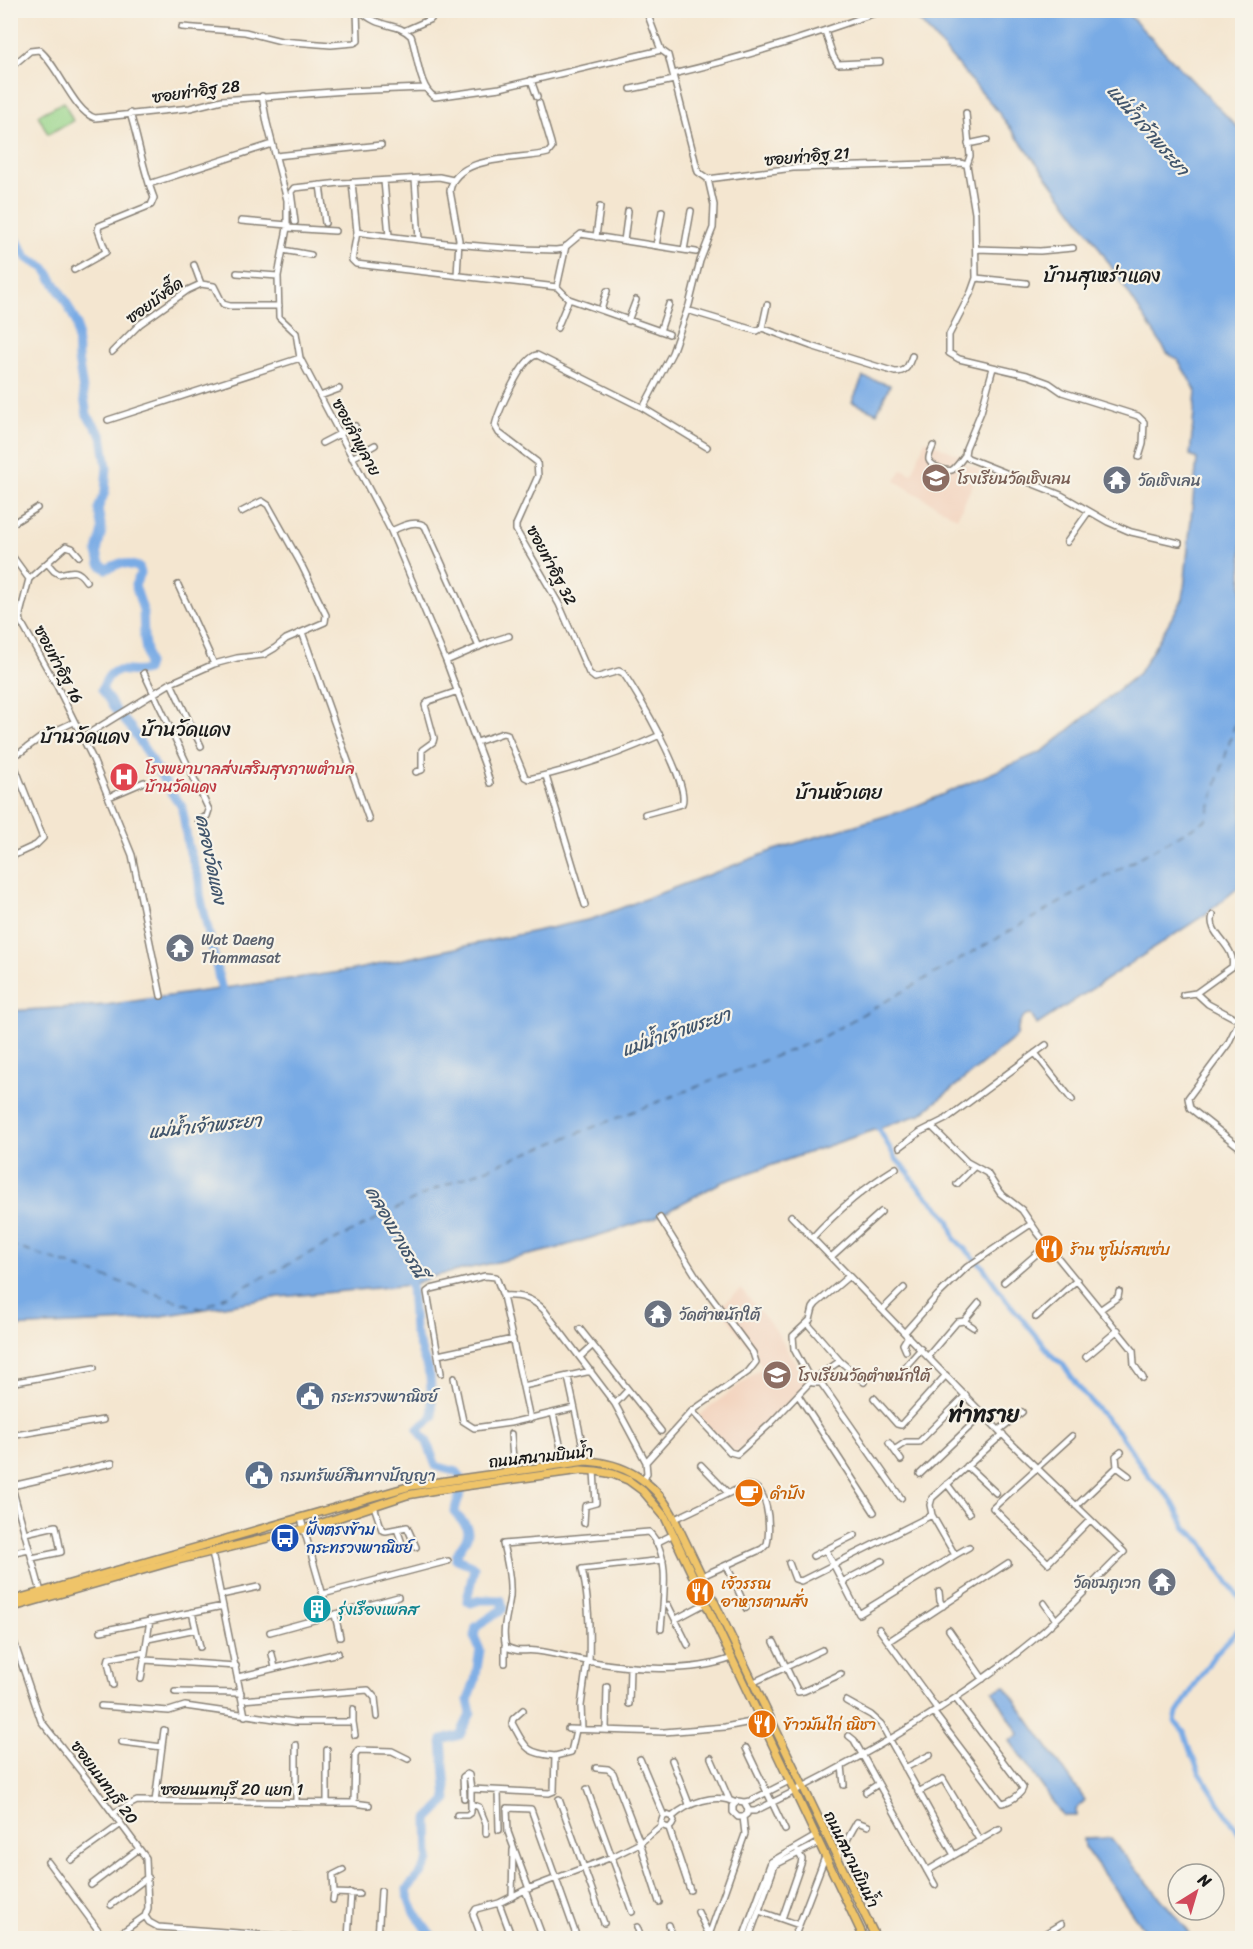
<svg xmlns="http://www.w3.org/2000/svg" width="1253" height="1949" font-family="Sriracha,'Playpen Sans Thai',sans-serif">
<style>
.built{fill:#f3d4bf}
.green{fill:#97d489;stroke:#5a7852;stroke-width:1.5}
.water{fill:#79abe5;stroke:#4a6480;stroke-width:1.5}
.lines{fill:none;stroke-linecap:round;stroke-linejoin:round}
.canal{stroke:#79abe5;stroke-width:5}
.river{stroke:#79abe5;stroke-width:9}
.ferry{stroke:#41556c;stroke-width:1.5;stroke-dasharray:8 6;stroke-linecap:butt}
.minor-casing{stroke:#888176;stroke-width:8}
.major-casing{stroke:#888176;stroke-width:10}
.minor{stroke:#fff;stroke-width:5}
.major{stroke:#efc469;stroke-width:7}
.labels{text-anchor:middle;stroke-width:4.5;stroke-linejoin:round;paint-order:stroke}
.street-label{font-size:16px;fill:#1c1c1c;stroke:#f7f3e8}
.education-label{font-size:16px;fill:#785e54;stroke:#f7f3e8;text-anchor:start}
.worship-label{font-size:16px;fill:#5b616d;stroke:#f7f3e8;text-anchor:start}
.health-label{font-size:16px;fill:#be3a42;stroke:#f7f3e8;text-anchor:start}
.food-label{font-size:16px;fill:#c56008;stroke:#f7f3e8;text-anchor:start}
.service-label{font-size:16px;fill:#4e5e75;stroke:#f7f3e8;text-anchor:start}
.transit-label{font-size:16px;fill:#164399;stroke:#f7f3e8;text-anchor:start}
.culture-label{font-size:16px;fill:#0d838f;stroke:#f7f3e8;text-anchor:start}
.water-label{font-size:18px;font-style:italic;fill:#41556c;stroke:#f7f3e8}
.quarter-label{font-size:20px;fill:#1c1c1c;stroke:#f7f3e8}
.district-label{font-size:22px;font-weight:bold;fill:#1c1c1c;stroke:#f7f3e8}
</style>
<rect width="100%" height="100%" fill="#f7f3e8"/>
<filter id="ink" filterUnits="userSpaceOnUse"><feTurbulence type="fractalNoise" baseFrequency=".0167" numOctaves="2"/><feDisplacementMap in="SourceGraphic" scale="12" xChannelSelector="R" yChannelSelector="G"/><feConvolveMatrix kernelMatrix="1 2 1 2 8 2 1 2 1" color-interpolation-filters="sRGB"/></filter>
<filter id="wash" filterUnits="userSpaceOnUse"><feTurbulence type="fractalNoise" baseFrequency=".008" numOctaves="4" result="noise"/><feDisplacementMap in="SourceGraphic" scale="24" xChannelSelector="R" yChannelSelector="G"/><feGaussianBlur stdDeviation="1.35" result="paint"/><feColorMatrix in="noise" values="0 0 0 0 0 0 0 0 0 0 0 0 0 0 0 0 0 1.4 0 .05"/><feComposite in="paint" operator="in"/></filter>
<g filter="url(#wash)">
<rect width="100%" height="100%" fill="#f4e6d0"/>
<path class="built" d="M925,440l36,16v5l19,8 -23,49 -62,-37 7,-12 10,5z
M741,1289l34,40 32,54 -18,21 -55,50 -36,-38 65,-49 -43,-60z"/>
<path class="green" d="M64,102l9,19 -25,13 -10,-19z"/>
<path class="water" d="M908,11h217l117,121v756l-3,-1 -33,27 -169,111 -6,-10c-12,0 -13,12 -14,21l-96,78 -201,69 -66,35 -99,31 -120,27 -24,9 -132,12 -148,24 -120,6 -1,-316 96,-6 247,-35 239,-51 182,-69 137,-42 132,-57 96,-78 44,-74 14,-140 -7,-3 6,-65 -18,-31 -11,-7 -77,-119 -95,-126 -71,-82z
M863,377l27,8 -13,28 -25,-11z
M1005,1686l80,114 -9,10v6h-13l-53,-75 9,-7 -26,-43z
M1110,1838l75,89 8,11h-43l-66,-91 -1,-8z"/>
<g class="lines">
<path class="canal" d="M876,1124l20,35 13,14 7,12 28,28 5,7 6,19 28,28 21,30 51,62 7,4 21,30 37,41 30,44 21,21 15,29 16,14 17,28 23,31
M1242,1624c-7,12 -19,20 -28,32 -13,18 -24,38 -37,57l-2,8 9,11 6,19 10,22 42,65"/>
<path class="river" d="M10,229l17,29 18,10 20,32 12,24 1,35 9,56 15,21 5,31 -2,25 -7,17 4,21 -5,22 3,12 6,5 15,-6 18,4 2,6 -6,12 8,25 1,28 4,26 -2,6c-21,7 -32,-12 -44,19l15,23 15,17 41,66 9,11 6,40 11,33 1,16 21,92 8,12
M405,1276l6,9 3,45 16,46 3,41 -15,12 9,13 9,24 21,6c13,19 -2,23 -2,41 3,5 10,9 12,15 5,11 -11,20 -11,31l14,5 4,4 -7,32 4,3 9,-3h21l2,9 -27,18 -2,9 6,14 -5,31 -7,19 3,13 -11,22 -18,5 5,60 -19,19 1,41 -7,12 -15,17c0,17 17,35 26,49"/>
<path class="ferry" d="M10,1245l191,64 234,-120 384,-150 387,-219 36,-119"/>
</g>
</g>
<g filter="url(#ink)">
<g class="lines">
<g class="minor-casing">
<path id="minor" d="M360,10c19,20 36,11 51,26 6,16 8,54 24,61l65,-9 161,-38 7,5 30,117 10,7 85,-11 168,-5 6,2 8,48 1,65 -5,14 -22,43v18l10,6 68,16 22,8 13,9 76,24 6,6 -1,22 -4,13
M620,10h11
M646,10l15,40
M10,12l2,-2
M182,27l63,5 36,9 50,4 23,-2 4,-2 -1,-31
M406,30l25,-11
M825,31l8,25 5,8 42,-2
M10,68l20,-17 9,-1c19,15 35,62 56,68l95,-10 32,-8 124,-9 79,-3
M673,74c69,-16 138,-38 205,-62
M531,80l6,17
M631,89l43,-9
M262,96l5,27 20,77v28l-9,48 1,41 17,16 4,25 91,173 55,130 39,105 5,17
M966,113l4,43 -3,9
M968,144l19,-4
M276,156l105,-11
M415,179l4,61
M384,181l5,55
M352,182l5,50 -5,28 4,4 201,23 9,-41
M149,184l123,-40
M320,185l5,38
M241,221l47,4
M295,222l-4,-30 3,-4 46,-5 99,-6 14,3
M287,228l48,3
M357,232c66,9 132,17 199,18l7,-1 18,-15 115,18
M596,237l4,-30
M624,241l4,-30
M656,246l6,-35
M976,249l64,2 33,-3
M283,250l28,5
M684,250l7,-39
M194,265l7,19
M74,270l32,-18 -8,-22 1,-4 52,-21 3,-7c-11,-28 -15,-56 -24,-85
M237,273l41,3
M457,276l2,-36 -9,-49c5,-37 71,-31 98,-38l4,-5 -1,-5 -12,-40
M976,278l50,5
M557,287l12,12 100,35
M601,310l6,-19
M687,310l70,21 5,-3 5,-23
M628,321l8,-21
M557,328l12,-29
M762,328l49,18 84,26c12,0 13,-6 17,-16
M660,331l9,-27
M112,352l28,-28 48,-34 13,-6 13,2 9,18 7,2h49
M993,368l-12,44 -15,36 -1,7 3,3 93,37 47,27 23,10 48,11
M320,396l19,-7
M643,408l64,39
M108,420l192,-62
M322,443l33,-17
M933,446c-1,3 -5,10 -4,14 2,6 17,12 23,10 4,-2 10,-11 13,-15
M352,458l23,-13
M10,525l27,-17
M391,531c10,-4 23,-12 34,-5l54,121
M1067,542l22,-31
M10,553l19,26 -9,35 1,8 36,64 35,71 40,98 29,141
M47,563l7,8 5,3c13,-3 18,-6 27,7
M29,579l37,-33 6,2 7,8
M178,585l36,79
M302,632l67,188
M446,661l44,-19 19,-6
M144,673l65,137 -2,6 -9,4
M171,683l30,63
M83,737l88,-54 43,-19 23,-6 26,-3 12,-7 11,-9 39,-17 1,-7 -25,-51 -33,-59 -6,-4 -21,11
M477,742l26,-9 4,1 18,43 4,2c45,-10 89,-24 131,-44
M10,757l11,-5 19,-14 34,-16
M416,772l6,-2v-20l11,-8 1,-4 -9,-33 4,-4 29,-10
M546,776l39,129
M109,797l35,-15
M645,814l37,-10c9,-19 -45,-112 -59,-131l-4,-2 -24,7 -6,-5 -30,-69 -43,-74v-5l22,-49 -1,-14 -38,-29 -4,-7c3,-14 27,-69 42,-71l106,53 29,-55 17,-48 11,-44 13,-33 1,-23 -6,-26
M10,857l26,-12 7,-7 -32,-81
M10,940l4,12 -4,4
M1196,993l12,11 32,17
M1183,995l13,-2 36,-26c5,-22 -26,-32 -19,-52
M1242,1015l-14,29 -40,54 2,10 52,41
M1035,1053l37,47
M931,1126l36,36 20,11 13,20 22,17 15,22 96,118 1,15 9,13
M900,1147l20,-15 26,-13 100,-74
M957,1184l17,-17
M812,1238c25,-27 53,-51 84,-70
M831,1257l50,-45
M1004,1282l43,-37
M503,1296c18,-1 29,2 41,14l71,94 31,58 1,11 -3,7
M1101,1309l17,-12 1,-5
M882,1310l22,-22
M1036,1317l41,-37
M964,1321l15,-18
M807,1323l33,38 24,21
M580,1329l81,102
M905,1332l33,-37 29,-28 64,-43
M906,1351l-3,-7 5,-8
M438,1355l75,-16
M928,1356l29,-34 7,-1 9,6
M580,1357l12,-11
M1086,1357l32,-27
M905,1367l16,-18
M441,1373l-14,-81 4,-3 54,-13 11,1 7,19 27,123
M568,1377l18,84
M454,1378l9,43 11,7 36,-5 64,-15
M811,1381l-17,-32 -1,-13 17,-16 3,-12 3,-4 33,-28
M10,1383l84,-15
M813,1383h8l80,115
M523,1386l68,-15
M798,1395l76,117
M874,1398l23,26 4,1 45,-50
M615,1404l13,-14
M692,1411l38,41 7,2 34,-31 40,-42 29,-20
M553,1413l10,44
M999,1430l23,-18
M511,1434l3,38
M10,1436l93,-16
M1072,1436l-79,72 55,55 42,-43
M889,1443l12,17
M894,1450l12,-8h13l47,-47
M646,1462l46,-51 56,-39 8,-10 -3,-9 -57,-77 -36,-58
M701,1465l27,28
M967,1466l29,27
M1117,1467l-1,-11 5,-4
M920,1474l64,-61
M10,1480l31,112
M947,1484l22,29
M12,1486l100,-23
M374,1506l8,24 4,1 21,-4 9,20
M1076,1506l41,-39 12,9
M301,1519l28,97
M675,1519l69,-33c25,-6 27,42 23,58l-5,5 -60,27
M584,1523l1,-17 11,-3 -2,-32
M397,1529l7,20
M25,1533l31,-7 5,26 -29,6
M656,1543l18,-9
M826,1550l33,64 96,-59 -23,-40
M212,1552l33,164
M10,1553l19,-4
M955,1555l14,-8
M813,1556l42,-21
M789,1563l6,16 6,2 131,-66 -2,-10 2,-7 71,-64
M727,1566l19,42
M842,1582l40,-21
M939,1592l1,9 3,5
M323,1594l125,-33
M221,1595l37,-8
M1044,1603l12,17
M668,1605l20,40
M192,1612l8,35
M335,1615l5,22
M676,1619l30,-16
M661,1629c2,-30 11,-74 -12,-97l-146,12c4,17 8,34 7,52 -2,17 -9,34 -4,51 16,7 17,2 31,4 17,2 33,7 50,10 44,8 103,13 145,-3
M879,1629l59,81
M10,1630l31,91 57,72 48,65 2,50 -3,8 -31,22
M949,1630l34,49
M101,1631l122,-25
M270,1632l128,-35
M148,1639l48,-10
M889,1641l119,-78
M774,1642l24,50 6,-1 37,-17
M272,1654l3,14
M145,1660l91,6
M589,1662c1,-31 0,-64 -7,-93l81,-9
M505,1663v-17
M238,1677l100,-24
M141,1679l9,-59
M752,1683l70,-33
M113,1685l-5,-23 1,-4 36,-6
M175,1692l66,1
M242,1700l126,-10 7,8 2,19
M846,1701l25,14 10,9 73,131
M629,1704l1,-37
M101,1706l68,5 16,-5 110,16h58v-13
M523,1710l-10,9 -1,4c14,25 13,30 43,33
M934,1713l68,90c7,-1 19,-8 21,-15l-67,-89
M353,1722l2,13
M568,1729l96,3 61,-5 36,-7
M582,1729l-1,-23 6,-45
M606,1729l1,-42
M849,1736l5,4 81,145
M122,1742l40,5
M746,1748l39,82
M711,1758l18,41
M640,1759l24,57
M672,1760l17,44
M842,1766l2,19
M596,1768l12,1 5,4 27,70 19,59
M905,1768l25,-13
M587,1789l45,123
M498,1791l1,39
M866,1792l12,-8
M918,1792l25,-13 37,62
M464,1798l-1,-21 4,-3 2,1 2,14 78,4 5,-2 1,-35 16,-4 5,-22
M559,1799l45,124
M155,1802l9,-72
M296,1802v-57
M744,1802l6,-1 39,-20
M327,1803v-53
M354,1803l1,-48 3,-5 34,1 16,8
M471,1804l8,3 7,17v9
M748,1811h7c98,-48 193,-101 277,-170 33,-27 61,-59 92,-89l-114,-110 -219,-226
M113,1813l24,-12 217,2 15,2
M457,1815h10l4,-3v-23
M672,1817c16,-14 43,-25 64,-14
M669,1828l3,-3 2,-4 -2,-4 -5,-2 -4,2 -2,6 2,3 6,2 21,62
M837,1858l20,-36 11,4
M71,1860l50,-36
M48,1862l56,76
M927,1871l72,-42
M91,1885l48,-36
M529,1889l-21,-57 -1,-24 24,1 44,123
M525,1890l18,48
M334,1893l-1,-18 10,-5
M512,1897l1,-47
M333,1900l1,-7 25,1
M499,1903l13,35
M111,1905l37,-28
M759,1911l40,14
M698,1912l11,23
M145,1916l4,6 9,5 147,11
M782,1919l19,-55 1,-5 -4,-7
M669,1925l4,13
M637,1927l4,11
M348,1938l3,-45
M378,1938l3,-47
M482,1938l-9,-24 3,-5 23,-6 26,-13 87,-33 28,-14 22,-18
M708,1938l37,-104 -2,-17 4,-3 1,-5 -4,-7 -6,-1 -5,5v6l5,5h5
M743,1938l28,-76 45,-26
M749,1938l26,-73 44,-22
M794,1938l31,-81
M1038,1938l23,-14"/>
</g>
<g class="major-casing">
<path id="major" d="M10,1601l401,-115 175,-25c38,2 68,20 86,53l204,424
M10,1608l168,-48 126,-31 103,-34 29,-5 145,-20 15,1 17,3 15,6 15,11 22,26 199,421"/>
</g>
<use href="#minor" class="minor"/>
<use href="#major" class="major"/>
</g>
</g>
<defs>
<g id="school-disc" transform="scale(1.5)"><circle r="9.5" fill="#8d6e63" stroke="#f7f3e8"/><path d="M0-5L7-2L0 1L-7-2ZM-4 1L0 2.5L4 1V4Q0 6-4 4Z" fill="#fff"/></g>
<g id="temple-disc" transform="scale(1.5)"><circle r="9.5" fill="#6b7280" stroke="#f7f3e8"/><path d="M0-6L5-2H3V0L6.5 2.5H4V6H1.5V3h-3V6H-4V2.5H-6.5L-3 0V-2H-5Z" fill="#fff"/></g>
<g id="hospital-disc" transform="scale(1.5)"><circle r="9.5" fill="#e0444e" stroke="#f7f3e8"/><path d="M-5-5h3v3.5h4V-5h3V5h-3V1.5h-4V5h-3Z" fill="#fff"/></g>
<g id="restaurant-disc" transform="scale(1.5)"><circle r="9.5" fill="#e8710a" stroke="#f7f3e8"/><path d="M-5-6h1v4h1v-4h1v4h1v-4h1v5L-1.5 .5V6h-2V.5L-5-1ZM5-6V6H3V1.5H1.5Q1.5-4 5-6Z" fill="#fff"/></g>
<g id="civic-disc" transform="scale(1.5)"><circle r="9.5" fill="#5c6f8a" stroke="#f7f3e8"/><path d="M-.6-6.5H3V-4.5H.6V-3L4-1V1h2V6H-6V1h2V-1L-.6-3ZM-1.2 2.5V6h2.4V2.5Z" fill="#fff"/></g>
<g id="cafe-disc" transform="scale(1.5)"><circle r="9.5" fill="#e8710a" stroke="#f7f3e8"/><path d="M-5.5-4.5H6V0H3Q3 3.5 0 3.5H-2.5Q-5.5 3.5-5.5 0ZM3-3.2v2h1.7v-2ZM-6 4.5H4V6H-6Z" fill="#fff"/></g>
<g id="bus-disc" transform="scale(1.5)"><circle r="9.5" fill="#1a4fb4" stroke="#f7f3e8"/><path d="M-5-6H5V4H4V6H2V4H-2V6H-4V4H-5ZM-3.5-4V0h7V-4ZM-3.5 1.2v1.5H-2V1.2ZM2 1.2v1.5H3.5V1.2Z" fill="#fff"/></g>
<g id="building-disc" transform="scale(1.5)"><circle r="9.5" fill="#0f9aa8" stroke="#f7f3e8"/><path d="M-4-6H4V6H1V3H-1V6H-4ZM-2.5-4.3h1.7v1.8h-1.7ZM.8-4.3h1.7v1.8H.8ZM-2.5-1h1.7V.8h-1.7ZM.8-1h1.7V.8H.8Z" fill="#fff"/></g>
</defs>
<g fill-rule="evenodd">
<use href="#school-disc" x="936" y="478"/>
<use href="#temple-disc" x="1117" y="480"/>
<use href="#hospital-disc" x="124" y="777"/>
<use href="#temple-disc" x="180" y="948"/>
<use href="#restaurant-disc" x="1049" y="1249"/>
<use href="#temple-disc" x="658" y="1314"/>
<use href="#school-disc" x="777" y="1375"/>
<use href="#civic-disc" x="310" y="1396"/>
<use href="#civic-disc" x="259" y="1475"/>
<use href="#cafe-disc" x="749" y="1493"/>
<use href="#bus-disc" x="285" y="1538"/>
<use href="#temple-disc" x="1162" y="1582"/>
<use href="#restaurant-disc" x="700" y="1592"/>
<use href="#building-disc" x="317" y="1609"/>
<use href="#restaurant-disc" x="762" y="1724"/>
</g>
<g class="labels">
<g class="street-label">
<text transform="translate(196 91) rotate(-8)" y="6">ซอยท่าอิฐ 28</text>
<text transform="translate(807 156) rotate(-5)" y="6">ซอยท่าอิฐ 21</text>
<text transform="translate(154 300) rotate(-36)" y="6">ซอยบังอี๊ด</text>
<text transform="translate(357 437) rotate(62)" y="6">ซอยลำพูลาย</text>
<text transform="translate(552 565) rotate(62)" y="6">ซอยท่าอิฐ 32</text>
<text transform="translate(59 664) rotate(62)" y="6">ซอยท่าอิฐ 16</text>
<text transform="translate(541 1456) rotate(-6)" y="6">ถนนสนามบินน้ำ</text>
<text transform="translate(105 1782) rotate(53)" y="6">ซอยนนทบุรี 20</text>
<text x="232" y="1795">ซอยนนทบุรี 20 แยก 1</text>
<text transform="translate(852 1859) rotate(64)" y="6">ถนนสนามบินน้ำ</text>
</g>
<g class="education-label">
<text x="957" y="484">โรงเรียนวัดเชิงเลน</text>
<text x="798" y="1381">โรงเรียนวัดตำหนักใต้</text>
</g>
<g class="worship-label">
<text x="1138" y="486">วัดเชิงเลน</text>
<text x="201" y="945">Wat Daeng<tspan x="201" dy="18">Thammasat</tspan></text>
<text x="679" y="1320">วัดตำหนักใต้</text>
<text x="1141" y="1588" text-anchor="end">วัดชมภูเวก</text>
</g>
<g class="health-label">
<text x="145" y="774">โรงพยาบาลส่งเสริมสุขภาพตำบล<tspan x="145" dy="18">บ้านวัดแดง</tspan></text>
</g>
<g class="food-label">
<text x="1070" y="1255">ร้าน ซูโม่รสแซ่บ</text>
<text x="770" y="1499">ดำปัง</text>
<text x="721" y="1589">เจ้วรรณ<tspan x="721" dy="18">อาหารตามสั่ง</tspan></text>
<text x="783" y="1730">ข้าวมันไก่ ณิชา</text>
</g>
<g class="service-label">
<text x="331" y="1402">กระทรวงพาณิชย์</text>
<text x="280" y="1481">กรมทรัพย์สินทางปัญญา</text>
</g>
<g class="transit-label">
<text x="306" y="1535">ฝั่งตรงข้าม<tspan x="306" dy="18">กระทรวงพาณิชย์</tspan></text>
</g>
<g class="culture-label">
<text x="338" y="1615">รุ่งเรืองเพลส</text>
</g>
<g class="water-label">
<text transform="translate(1148 130) rotate(49)" y="6">แม่น้ำเจ้าพระยา</text>
<text transform="translate(211 859) rotate(78)" y="6">คลองวัดแดง</text>
<text transform="translate(676 1032) rotate(-19)" y="6">แม่น้ำเจ้าพระยา</text>
<text transform="translate(205 1126) rotate(-6)" y="6">แม่น้ำเจ้าพระยา</text>
<text transform="translate(396 1232) rotate(60)" y="6">คลองบางธรณี</text>
</g>
<g class="quarter-label">
<text x="1102" y="282">บ้านสุเหร่าแดง</text>
<text x="186" y="736">บ้านวัดแดง</text>
<text x="85" y="743">บ้านวัดแดง</text>
<text x="839" y="799">บ้านหัวเตย</text>
</g>
<g class="district-label">
<text x="984" y="1422">ท่าทราย</text>
</g>
</g>
<rect width="1253" height="1949" fill="none" stroke="#f7f3e8" stroke-width="36"/>
<g transform="translate(1196 1892) rotate(37)"><circle r="28" fill="#f7f3e8" stroke="#9f9d96" stroke-width="1.5"/>
<path d="M0-4.5L10 22L0 15L-10 22Z" fill="#d1495b"/>
<text y="-9" font-size="16" font-weight="bold" text-anchor="middle" fill="#1c1c1c">N</text>
</g>
</svg>
